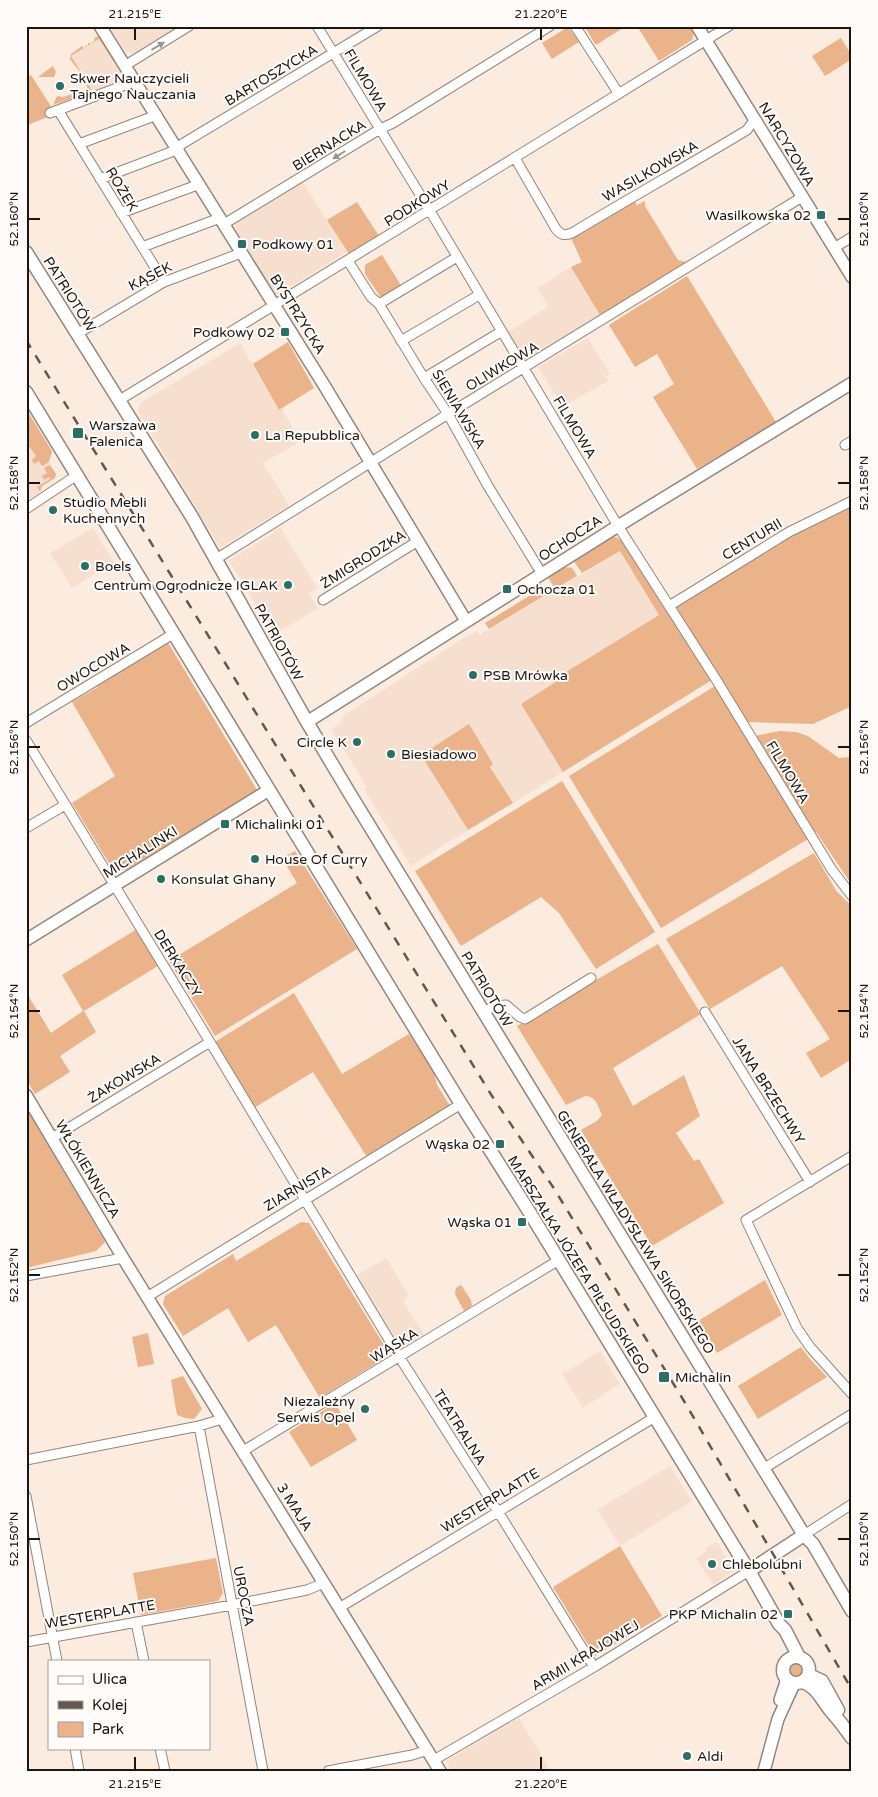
<svg xmlns="http://www.w3.org/2000/svg" width="878" height="1797" font-family="'Varela Round',sans-serif">
<style>
.built{fill:#f7dfcf}
.green{fill:#ebb38a}
.lines{fill:none;stroke-linecap:round;stroke-linejoin:round}
.minor-casing{stroke:#95867b;stroke-width:11}
.tertiary-casing{stroke:#95867b;stroke-width:14}
.secondary-casing{stroke:#95867b;stroke-width:15}
.minor{stroke:#fff;stroke-width:9}
.tertiary{stroke:#fff;stroke-width:11}
.secondary{stroke:#fff;stroke-width:12}
.rail{stroke:#615851;stroke-width:2.5;stroke-dasharray:9 9;stroke-linecap:butt}
.oneway{fill:#999694}
.ticks{fill:none;stroke:#1c1612;stroke-width:2}
.poi-dot{fill:#2b7065;stroke:#fefbf9;stroke-width:2}
.labels{text-anchor:middle;stroke-width:4;stroke-linejoin:round;paint-order:stroke}
.street-label{font-size:14px;fill:#1c1612;stroke:#fefbf9}
.poi-label{font-size:14px;fill:#1c1612;stroke:#fefbf9;text-anchor:start}
.neatline{fill:none;stroke:#1c1612;stroke-width:2}
.ticks-label{font-size:12px;text-anchor:middle;fill:#1c1612}
</style>
<rect width="100%" height="100%" fill="#fcebdf"/>
<path class="built" d="M109,26h69l-41,26 -6,1 -6,-2z
M100,39l25,40 -4,4 -27,11 -23,-38z
M303,182l44,70 -71,44 -40,-66 1,-1 -3,-6z
M571,267l29,48 -75,45 -17,-28 40,-25 -10,-19z
M588,338l22,36 -4,3 2,4 -45,25 -25,-39z
M240,343l39,67 2,-2 20,33 -38,22 26,43 -69,42 -82,-137 2,-8z
M26,409l26,42 -3,11 7,12 -1,4 -13,8 -4,8 -12,7z
M280,527l37,61 -8,6 9,14 -44,27 -45,-75 45,-27v-2z
M93,528l21,34 -42,26 -22,-35z
M620,551l39,64 -98,60 2,3 -42,26 42,68 -50,31 -23,-37 3,-1 -24,-40 -18,11 -30,19 47,75 -57,36 -47,-77 3,-2 -36,-58 10,-6 2,-7 119,-77 15,-8 3,4z
M386,1258l23,38 -6,5 23,37 -24,15 -46,-77z
M600,1351l20,33 -37,24 -21,-34z
M670,1466l22,35 -72,45 -23,-36z
M717,1542l17,29 -21,14 -17,-27 11,-7 -1,-3z
M519,1718l32,53h-100l-5,-10z"/>
<path class="green" d="M584,26h42l-30,19z
M637,26h53l4,6 -2,8 -33,21z
M568,27l11,15 -27,17 -10,-16z
M98,36l18,25 -2,1 -15,-23 -28,17 23,38 -5,1 -3,-12 -6,-1 -1,-11 -9,-12 1,-5 11,-8 2,2 2,-2v-2l1,2 1,-1v-3l2,2 5,-4 -1,-2z
M841,38l11,18v3l-27,17 -13,-20z
M53,66l3,6 -2,5h-16z
M31,75l21,33 -2,8 -20,8 -4,3v-49z
M72,94l2,4 -21,7 4,-9 6,1z
M634,201l3,4 8,-4v5l33,54 8,2 -82,52 -4,1 -29,-48 11,-5 -11,-24z
M357,202l22,34 -30,18 -22,-34z
M382,255l20,32 -20,12 -17,-25v-9z
M687,276l89,146 -79,47 -44,-72 21,-13 -17,-30 -22,13 -26,-42z
M288,342l26,46 -35,22 -26,-46z
M26,409l26,42 -3,11 -7,4 -3,-5 -5,3 -2,-4 4,-4 -10,-14z
M50,465l6,9 -1,4 -13,8 -2,6 -3,-5 13,-8 -1,-2 -5,3 -2,-4 5,-3 -3,-5z
M852,504v202l-39,18 -67,-2 -71,-117 128,-78z
M614,536l7,4 45,71 3,-1 43,70 -149,92 -42,-68 41,-26 -1,-3 98,-60 -39,-64 -38,22 -7,-10 -1,-4 34,-22z
M564,567l8,1 5,8 -22,13 -7,-12z
M547,585l5,6 -63,38 -4,-6z
M167,641l90,149 -131,80 -14,-2 -40,-65 43,-27 -43,-74 26,-15 -3,-3z
M715,686l93,153 -147,89 -92,-152z
M469,724l24,40 -3,3 23,36 -45,27 -47,-75z
M780,731l16,1 12,4 31,22 13,-1v128l-36,-53h-2l-59,-96z
M562,781l93,151 -59,37 -37,-56 -18,-16 -80,49 -46,-75z
M295,851l62,98 -142,87 -46,-75 128,-78 -15,-25z
M814,853l23,39 15,14v153l-31,19 -15,-25 24,-14 -48,-73 -72,43 -44,-70z
M137,929l21,37 -74,45 12,21 -36,24 10,16 -35,22 -9,-15v-87l25,41 32,-22 -21,-36z
M658,944l43,70 -88,54 20,38 51,-31 16,41 -24,17 18,28 5,-2 25,44 -72,43 -71,-116 16,-9 5,-6c-4,-9 -6,-19 -17,-19l-19,9 -49,-79z
M294,993l48,81 67,-40 25,38 3,13 13,21 -83,51 -54,-85 -59,36 -41,-65z
M26,1108l79,134 -9,9 -70,17z
M301,1222l8,1 78,127 -2,8 -65,40 -44,-73 -28,17 -20,-34 -45,28 -20,-32 2,-8 68,-42 3,7z
M765,1280l17,35 -65,38 -19,-32z
M461,1285l10,15 1,6 -8,5 -9,-17 1,-6z
M148,1333l6,31 -16,3 -6,-30z
M801,1347l9,12 17,18 -69,42 -20,-33z
M183,1376l19,33 -8,10 -9,-1 -8,-3 -6,-35z
M335,1403l22,37 -46,27 -22,-35z
M620,1546l42,70 -67,40 -42,-69z
M216,1558l7,35 -5,8 -77,14 -8,-42z
M789 1671a8 8 0 1 1 16 0a8 8 0 1 1-16 0Z"/>
<g class="lines">
<g class="minor-casing">
<path id="minor" d="M317,26l113,185 188,315 99,155 115,189 20,26
M575,26l44,68
M126,65l63,-39
M58,110l106,172
M50,113l86,-32
M79,144l78,-29
M177,147l201,-121
M515,158l41,71c5,6 8,7 16,4 58,-35 117,-68 175,-103l5,-7 4,-3
M100,179l79,-30
M121,213l79,-29
M224,224l156,-95 13,-6 157,-97
M142,247l78,-29
M834,248l18,-11
M348,261l23,36 8,7 45,74 24,36 40,72 54,88
M379,304l78,-47
M77,334l87,-52 77,-29
M401,341l78,-46
M424,378l78,-47
M118,401l611,-375
M845,445l7,-4
M26,509l51,-34
M216,559l232,-145 354,-217
M323,600l95,-59
M669,606l120,-74 63,-31
M26,723l147,-89
M26,740l184,302 190,316 102,160 92,149
M26,828l39,-23
M483,1012l12,-6 11,-1 14,12 5,2 66,-41
M705,1012l105,170
M52,1138l158,-96
M852,1156l-106,64 51,108 13,19 42,47
M26,1276l97,-18
M147,1297l314,-193
M199,1426l64,345
M243,1451l316,-191
M26,1460l173,-34 23,-7
M763,1469l89,-55
M26,1496l31,165
M804,1535l48,-31
M339,1608l316,-191
M136,1622l8,39
M26,1642l206,-37 75,-15 17,-7
M75,1748l4,23
M160,1748l5,23
M434,1760l160,-93 155,-96
M328,1771l84,-16 16,-5"/>
</g>
<g class="tertiary-casing">
<path id="tertiary" d="M100,26l224,359 142,236
M697,26l155,251
M307,722l311,-196 234,-143
M26,940l243,-150
M26,1095l97,163 317,513
M780,1700l7,-21
M764,1771l14,-52 16,-35"/>
</g>
<g class="secondary-casing">
<path id="secondary" d="M26,252l166,265 115,205 43,72 454,741 9,9 39,67
M26,392l435,712 69,109 219,358 30,53 6,6 14,27
M749,1571l55,-36
M783 1670a13 13 0 1 1 26 0a13 13 0 1 1-26 0Z
M809,1675l13,6 16,29
M803,1682c14,5 18,17 27,28 8,9 15,18 22,28"/>
</g>
<use href="#minor" class="minor"/>
<use href="#tertiary" class="tertiary"/>
<use href="#secondary" class="secondary"/>
<path class="rail" d="M26,340l466,756 61,91 131,214 168,289"/>
</g>
<defs><path id="oneway-solid" d="M-6-.8H1V-3.2L6.5 0L1 3.2V.8H-6Z" transform="scale(1.25)"/></defs>
<g class="oneway">
<use href="#oneway-solid" transform="translate(158 46) rotate(-31)"/>
<use href="#oneway-solid" transform="translate(339 155) rotate(148)"/>
</g>
<path class="ticks" d="M135,28v12M541,28v12M28,219h12M838,219h12M28,483h12M838,483h12M28,747h12M838,747h12M28,1011h12M838,1011h12M28,1275h12M838,1275h12M28,1539h12M838,1539h12M135,1757v13M541,1757v13"/>
<g class="poi-dot">
<circle cx="60" cy="86" r="5"/>
<rect x="816" y="210" width="10" height="10" rx="2.5"/>
<rect x="237" y="239" width="10" height="10" rx="2.5"/>
<rect x="280" y="327" width="10" height="10" rx="2.5"/>
<rect x="72" y="427" width="12" height="12" rx="2.5"/>
<circle cx="255" cy="435" r="5"/>
<circle cx="53" cy="510" r="5"/>
<circle cx="85" cy="566" r="5"/>
<circle cx="288" cy="585" r="5"/>
<rect x="502" y="584" width="10" height="10" rx="2.5"/>
<circle cx="473" cy="675" r="5"/>
<circle cx="357" cy="742" r="5"/>
<circle cx="391" cy="754" r="5"/>
<rect x="220" y="819" width="10" height="10" rx="2.5"/>
<circle cx="255" cy="859" r="5"/>
<circle cx="161" cy="879" r="5"/>
<rect x="495" y="1139" width="10" height="10" rx="2.5"/>
<rect x="517" y="1217" width="10" height="10" rx="2.5"/>
<rect x="658" y="1371" width="12" height="12" rx="2.5"/>
<circle cx="365" cy="1409" r="5"/>
<circle cx="712" cy="1564" r="5"/>
<rect x="783" y="1609" width="10" height="10" rx="2.5"/>
<circle cx="687" cy="1756" r="5"/>
</g>
<g class="labels">
<g class="street-label">
<text transform="translate(271 75) rotate(-31)" y="5">BARTOSZYCKA</text>
<text transform="translate(366 80) rotate(59)" y="5">FILMOWA</text>
<text transform="translate(787 144) rotate(59)" y="5">NARCYZOWA</text>
<text transform="translate(329 145) rotate(-32)" y="5">BIERNACKA</text>
<text transform="translate(650 171) rotate(-30)" y="5">WASILKOWSKA</text>
<text transform="translate(122 189) rotate(59)" y="5">ROŻEK</text>
<text transform="translate(417 203) rotate(-32)" y="5">PODKOWY</text>
<text transform="translate(150 276) rotate(-27)" y="5">KĄSEK</text>
<text transform="translate(70 294) rotate(58)" y="5">PATRIOTÓW</text>
<text transform="translate(298 314) rotate(58)" y="5">BYSTRZYCKA</text>
<text transform="translate(502 366) rotate(-31)" y="5">OLIWKOWA</text>
<text transform="translate(459 409) rotate(59)" y="5">SIENIAWSKA</text>
<text transform="translate(575 427) rotate(59)" y="5">FILMOWA</text>
<text transform="translate(570 538) rotate(-33)" y="5">OCHOCZA</text>
<text transform="translate(752 539) rotate(-31)" y="5">CENTURII</text>
<text transform="translate(363 559) rotate(-32)" y="5">ŻMIGRODZKA</text>
<text transform="translate(279 642) rotate(61)" y="5">PATRIOTÓW</text>
<text transform="translate(93 667) rotate(-31)" y="5">OWOCOWA</text>
<text transform="translate(788 772) rotate(59)" y="5">FILMOWA</text>
<text transform="translate(140 852) rotate(-32)" y="5">MICHALINKI</text>
<text transform="translate(178 963) rotate(58)" y="5">DERKACZY</text>
<text transform="translate(487 989) rotate(59)" y="5">PATRIOTÓW</text>
<text transform="translate(124 1078) rotate(-31)" y="5">ŻAKOWSKA</text>
<text transform="translate(769 1090) rotate(58)" y="5">JANA BRZECHWY</text>
<text transform="translate(88 1169) rotate(59)" y="5">WŁÓKIENNICZA</text>
<text transform="translate(297 1188) rotate(-31)" y="5">ZIARNISTA</text>
<text transform="translate(636 1232) rotate(58)" y="5">GENERAŁA WŁADYSŁAWA SIKORSKIEGO</text>
<text transform="translate(579 1265) rotate(58)" y="5">MARSZAŁKA JÓZEFA PIŁSUDSKIEGO</text>
<text transform="translate(394 1345) rotate(-31)" y="5">WĄSKA</text>
<text transform="translate(460 1427) rotate(58)" y="5">TEATRALNA</text>
<text transform="translate(490 1500) rotate(-31)" y="5">WESTERPLATTE</text>
<text transform="translate(295 1507) rotate(58)" y="5">3 MAJA</text>
<text transform="translate(244 1596) rotate(79)" y="5">UROCZA</text>
<text transform="translate(100 1614) rotate(-10)" y="5">WESTERPLATTE</text>
<text transform="translate(585 1655) rotate(-31)" y="5">ARMII KRAJOWEJ</text>
</g>
<g class="poi-label">
<text x="70" y="83">Skwer Nauczycieli<tspan x="70" dy="16">Tajnego Nauczania</tspan></text>
<text x="811" y="220" text-anchor="end">Wasilkowska 02</text>
<text x="252" y="249">Podkowy 01</text>
<text x="275" y="337" text-anchor="end">Podkowy 02</text>
<text x="89" y="430">Warszawa<tspan x="89" dy="16">Falenica</tspan></text>
<text x="265" y="440">La Repubblica</text>
<text x="63" y="507">Studio Mebli<tspan x="63" dy="16">Kuchennych</tspan></text>
<text x="95" y="571">Boels</text>
<text x="278" y="590" text-anchor="end">Centrum Ogrodnicze IGLAK</text>
<text x="517" y="594">Ochocza 01</text>
<text x="483" y="680">PSB Mrówka</text>
<text x="347" y="747" text-anchor="end">Circle K</text>
<text x="401" y="759">Biesiadowo</text>
<text x="235" y="829">Michalinki 01</text>
<text x="265" y="864">House Of Curry</text>
<text x="171" y="884">Konsulat Ghany</text>
<text x="490" y="1149" text-anchor="end">Wąska 02</text>
<text x="512" y="1227" text-anchor="end">Wąska 01</text>
<text x="675" y="1382">Michalin</text>
<text x="355" y="1406" text-anchor="end">Niezależny<tspan x="355" dy="16">Serwis Opel</tspan></text>
<text x="722" y="1569">Chlebolubni</text>
<text x="778" y="1619" text-anchor="end">PKP Michalin 02</text>
<text x="697" y="1761">Aldi</text>
</g>
</g>
<rect width="878" height="1797" fill="none" stroke="#fefbf9" stroke-width="55"/>
<rect x="48" y="1660" width="162" height="90" fill="#fefbf9" stroke="#a49f9d"/>
<rect x="58" y="1676" width="25" height="8" fill="#ffffff" stroke="#a49f9d"/>
<text x="92" y="1684" font-size="15" fill="#1c1612">Ulica</text>
<rect x="58" y="1701" width="25" height="8" fill="#615851" stroke="#a49f9d"/>
<text x="92" y="1710" font-size="15" fill="#1c1612">Kolej</text>
<rect x="58" y="1722" width="25" height="15" fill="#ebb38a" stroke="#a49f9d"/>
<text x="92" y="1734" font-size="15" fill="#1c1612">Park</text>
<rect x="28" y="28" width="822" height="1742" class="neatline"/>
<g class="ticks-label">
<text x="135" y="18">21.215°E</text>
<text x="541" y="18">21.220°E</text>
<text transform="translate(14 219) rotate(-90)" y="4">52.160°N</text>
<text transform="translate(864 219) rotate(-90)" y="4">52.160°N</text>
<text transform="translate(14 483) rotate(-90)" y="4">52.158°N</text>
<text transform="translate(864 483) rotate(-90)" y="4">52.158°N</text>
<text transform="translate(14 747) rotate(-90)" y="4">52.156°N</text>
<text transform="translate(864 747) rotate(-90)" y="4">52.156°N</text>
<text transform="translate(14 1011) rotate(-90)" y="4">52.154°N</text>
<text transform="translate(864 1011) rotate(-90)" y="4">52.154°N</text>
<text transform="translate(14 1275) rotate(-90)" y="4">52.152°N</text>
<text transform="translate(864 1275) rotate(-90)" y="4">52.152°N</text>
<text transform="translate(14 1539) rotate(-90)" y="4">52.150°N</text>
<text transform="translate(864 1539) rotate(-90)" y="4">52.150°N</text>
<text x="135" y="1788">21.215°E</text>
<text x="541" y="1788">21.220°E</text>
</g>
</svg>
